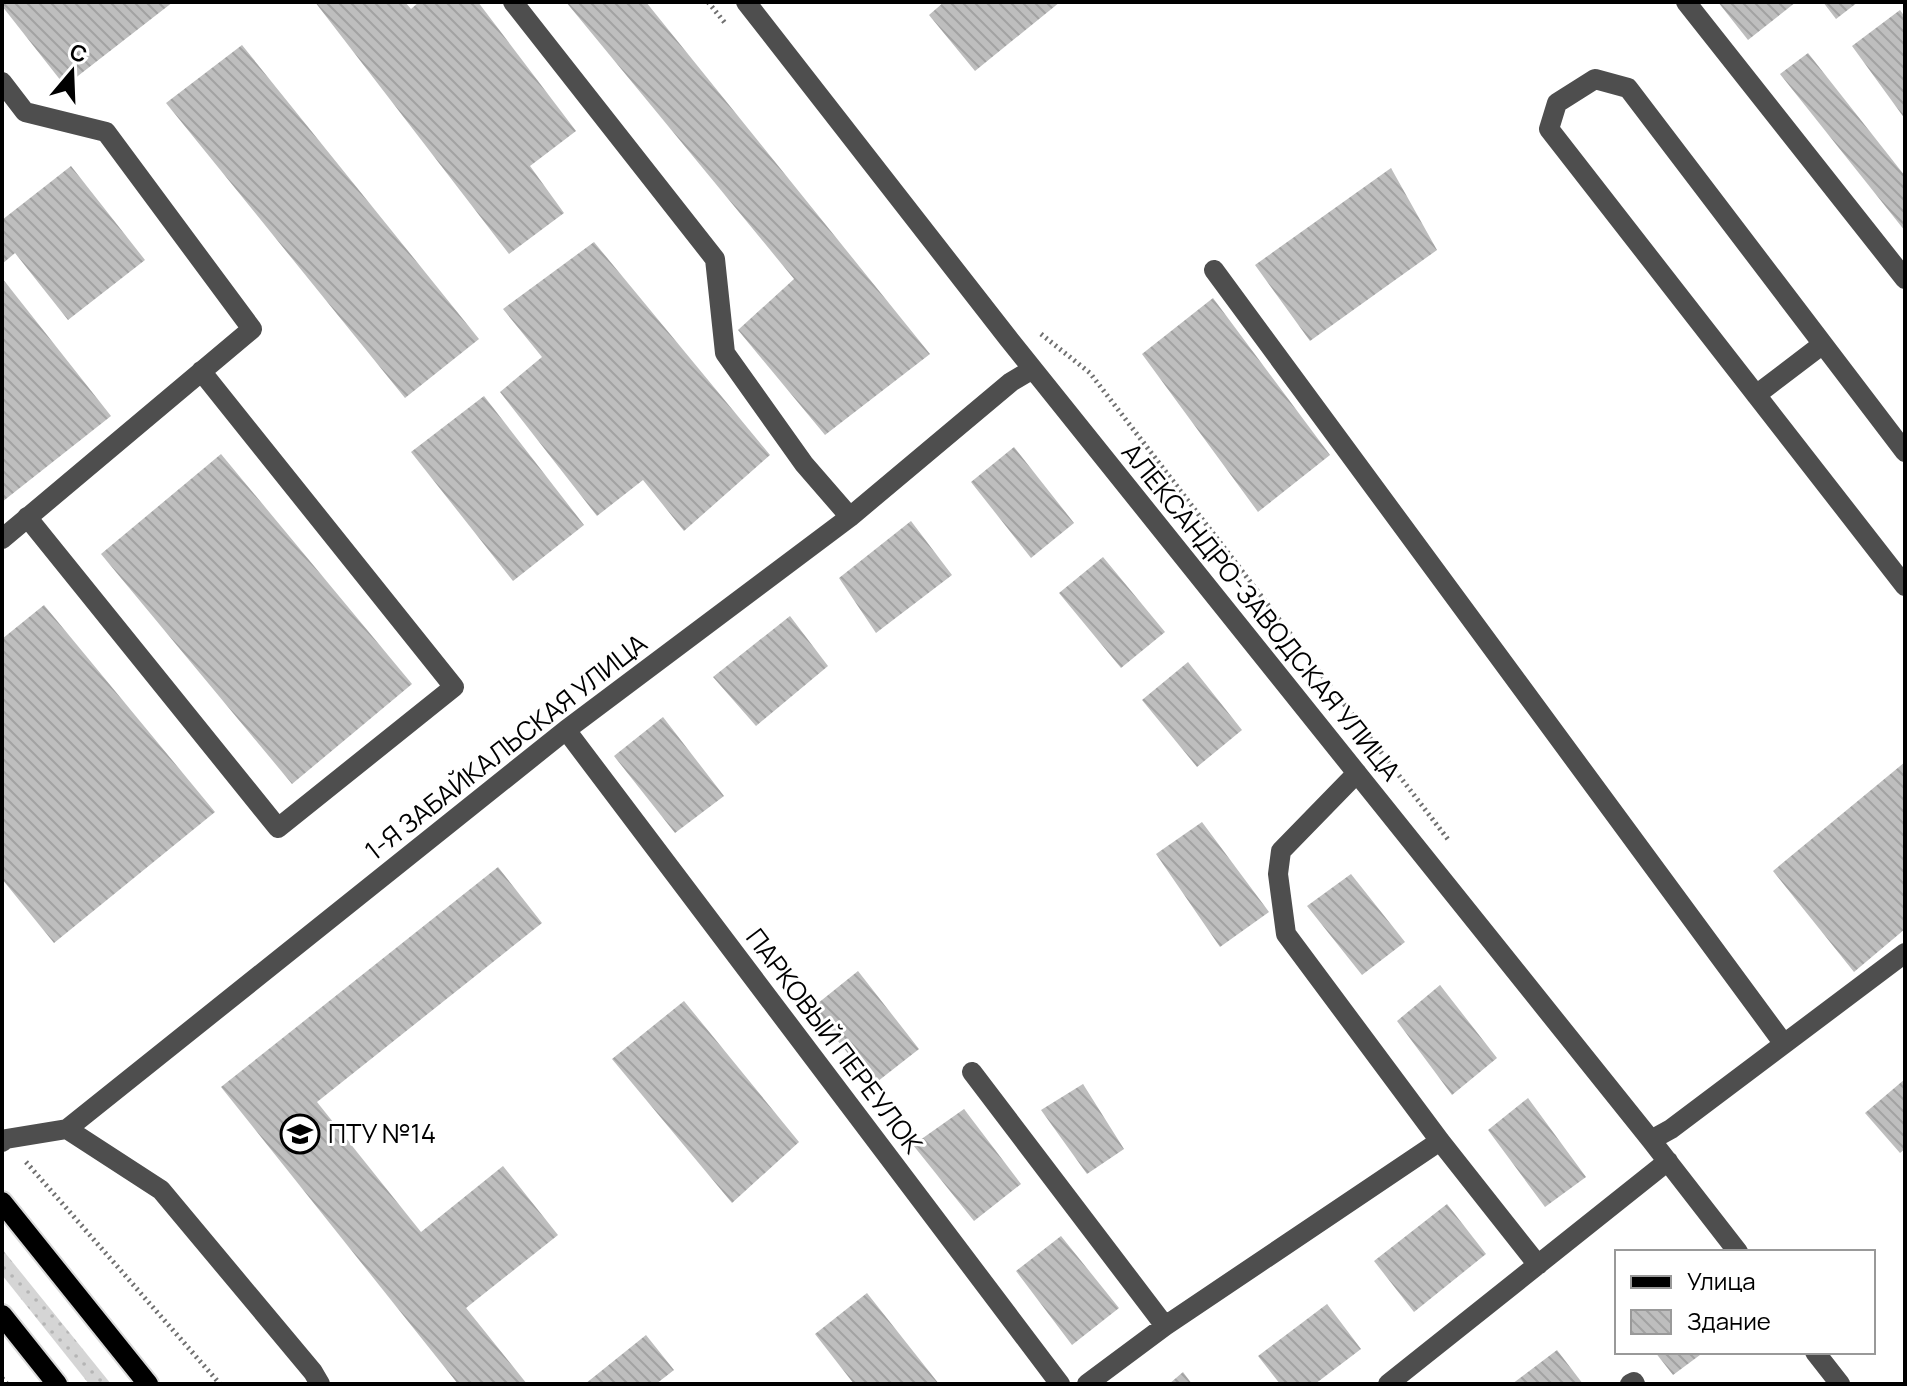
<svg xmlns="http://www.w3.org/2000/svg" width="1907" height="1386" font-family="Manrope,sans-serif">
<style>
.grass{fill:url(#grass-dots)}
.building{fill:url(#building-back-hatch)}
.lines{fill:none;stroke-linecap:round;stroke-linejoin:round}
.major-casing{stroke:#dbdbdb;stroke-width:24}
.path{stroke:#707070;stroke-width:5;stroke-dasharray:2 4;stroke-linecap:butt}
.minor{stroke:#4e4e4e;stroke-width:20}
.major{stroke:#000;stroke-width:20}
.labels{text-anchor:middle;stroke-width:6;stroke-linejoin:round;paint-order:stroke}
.street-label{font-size:26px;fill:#000;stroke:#fff}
.poi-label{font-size:26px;fill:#000;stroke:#fff;text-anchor:start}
</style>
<defs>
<pattern id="grass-dots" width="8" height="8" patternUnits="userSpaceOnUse" patternTransform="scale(2)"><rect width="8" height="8" fill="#d5d5d5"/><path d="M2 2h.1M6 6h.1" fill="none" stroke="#b5b5b5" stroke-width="1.8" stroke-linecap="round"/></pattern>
<pattern id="building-back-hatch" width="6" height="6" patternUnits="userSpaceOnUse" patternTransform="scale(2)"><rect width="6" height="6" fill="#bebebe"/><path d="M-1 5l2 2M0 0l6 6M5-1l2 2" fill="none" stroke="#a2a2a2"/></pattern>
</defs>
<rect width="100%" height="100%" fill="#fff"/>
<path class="grass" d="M2,1249l109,135h-22l-87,-109z"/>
<path class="building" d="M2,2h171l-108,84 -63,-80z
M315,2h90l6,7 8,-7h59l98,129 -46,35 34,47 -55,41z
M566,2h80l284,352 -105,81 -87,-105 56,-51z
M944,2h116l-85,69 -46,-56z
M1718,2h78l-48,38z
M1823,2h35l-22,17z
M1900,10l5,7v102l-53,-73z
M242,45l237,294 -74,59 -239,-295z
M1808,53l97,123v55l-125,-157z
M71,166l74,94 -77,60 -53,-67 -13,11v-44z
M1391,168l46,82 -127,91 -55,-76z
M594,242l176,213 -86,76 -41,-51 -46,36 -97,-124 42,-35 -39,-48z
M2,278l109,138 -109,86z
M1213,298l117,157 -72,57 -116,-158z
M484,396l100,129 -71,56 -102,-129z
M1014,447l60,76 -43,35 -60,-76z
M221,454l191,230 -120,100 -191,-230z
M911,521l41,54 -76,58 -37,-55z
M1103,557l62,75 -44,36 -62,-75z
M44,605l171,207 -161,131 -52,-64v-240z
M790,616l38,50 -72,60 -43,-49z
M1188,662l54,68 -45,37 -55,-67z
M663,717l61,79 -49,37 -61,-77z
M1905,762v167l-51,43 -81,-101z
M1202,822l67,90 -49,35 -64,-93z
M498,867l44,56 -225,179 104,130 82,-66 55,69 -92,73 61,76h-69l-237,-297z
M1351,874l54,68 -43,33 -55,-69z
M858,971l61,78 -46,36 -61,-77z
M1440,985l57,73 -45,37 -55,-74z
M684,1001l115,141 -67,61 -120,-144z
M1905,1079v70l-5,4 -35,-40z
M1083,1084l41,65 -37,25 -46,-64z
M1528,1098l58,79 -41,30 -57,-77z
M964,1109l57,75 -47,37 -61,-76z
M1447,1204l39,50 -72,58 -40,-51z
M1061,1236l58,72 -47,37 -56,-74z
M867,1293l72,91h-85l-39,-50z
M1327,1304l34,45 -46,35h-35l-22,-28z
M646,1335l28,35 -18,14h-71z
M1557,1350l26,34h-71z
M1655,1352h49l-31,23z
M1183,1372l9,12h-23z"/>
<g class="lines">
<g class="major-casing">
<path id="major" d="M2,1202l146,182
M2,1315l55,69"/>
</g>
<path class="path" d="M708,2l17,21
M1041,334l49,39 360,469
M26,1162l194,222
M2,1378l5,6"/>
<path class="minor" d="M513,2l202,257 10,94 79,111 46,53
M746,2l262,336 643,802 87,112
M1686,2l219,277
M2,82l23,30 81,20 146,197 -250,210
M1214,270l570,774
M1756,395l67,-51
M1905,452l-277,-364 -33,-9 -38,24 -8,26 356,457
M27,517l251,311 176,-141 -253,-316
M566,730l494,654
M1357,773l-76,78 -3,23 8,60 154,207 98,124
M972,1072l193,254 275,-185
M67,1129l94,61 152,182 7,12
M1651,1140l20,-11 234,-176
M2,1142l4,-3 61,-10 499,-399 284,-213 161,-135 22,-13
M1815,1352l25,32
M1087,1384l78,-58
M1388,1384l280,-223
M1630,1384l4,-2 1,2"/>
<use href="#major" class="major"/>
</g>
<defs>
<g id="university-ring" transform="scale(2)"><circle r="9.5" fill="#fff" stroke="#000" stroke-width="1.5"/><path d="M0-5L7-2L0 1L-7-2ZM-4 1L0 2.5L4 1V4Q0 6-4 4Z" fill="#000"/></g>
</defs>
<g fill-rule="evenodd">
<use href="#university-ring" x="300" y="1134"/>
</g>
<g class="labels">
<g class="street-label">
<text transform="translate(1261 612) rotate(51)" y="9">АЛЕКСАНДРО-ЗАВОДСКАЯ УЛИЦА</text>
<text transform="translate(506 747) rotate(-38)" y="9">1-Я ЗАБАЙКАЛЬСКАЯ УЛИЦА</text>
<text transform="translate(834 1041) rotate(53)" y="9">ПАРКОВЫЙ ПЕРЕУЛОК</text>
</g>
<g class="poi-label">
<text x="328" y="1143">ПТУ №14</text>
</g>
</g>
<rect width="1907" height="1386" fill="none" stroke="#000000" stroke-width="8"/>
<rect x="1615" y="1250" width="260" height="104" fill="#ffffff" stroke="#999999" stroke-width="2"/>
<rect x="1631" y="1276" width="40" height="12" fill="#000000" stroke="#999999" stroke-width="2"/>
<text x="1687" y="1290" font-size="24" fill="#000000">Улица</text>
<rect x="1631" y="1310" width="40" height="24" fill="url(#building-back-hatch)" stroke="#999999" stroke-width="2"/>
<text x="1687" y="1330" font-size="24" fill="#000000">Здание</text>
<g transform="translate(72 72) rotate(19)" stroke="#ffffff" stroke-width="6" paint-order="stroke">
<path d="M0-6L14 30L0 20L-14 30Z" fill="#000000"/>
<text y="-12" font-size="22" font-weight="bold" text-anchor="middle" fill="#000000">С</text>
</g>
</svg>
